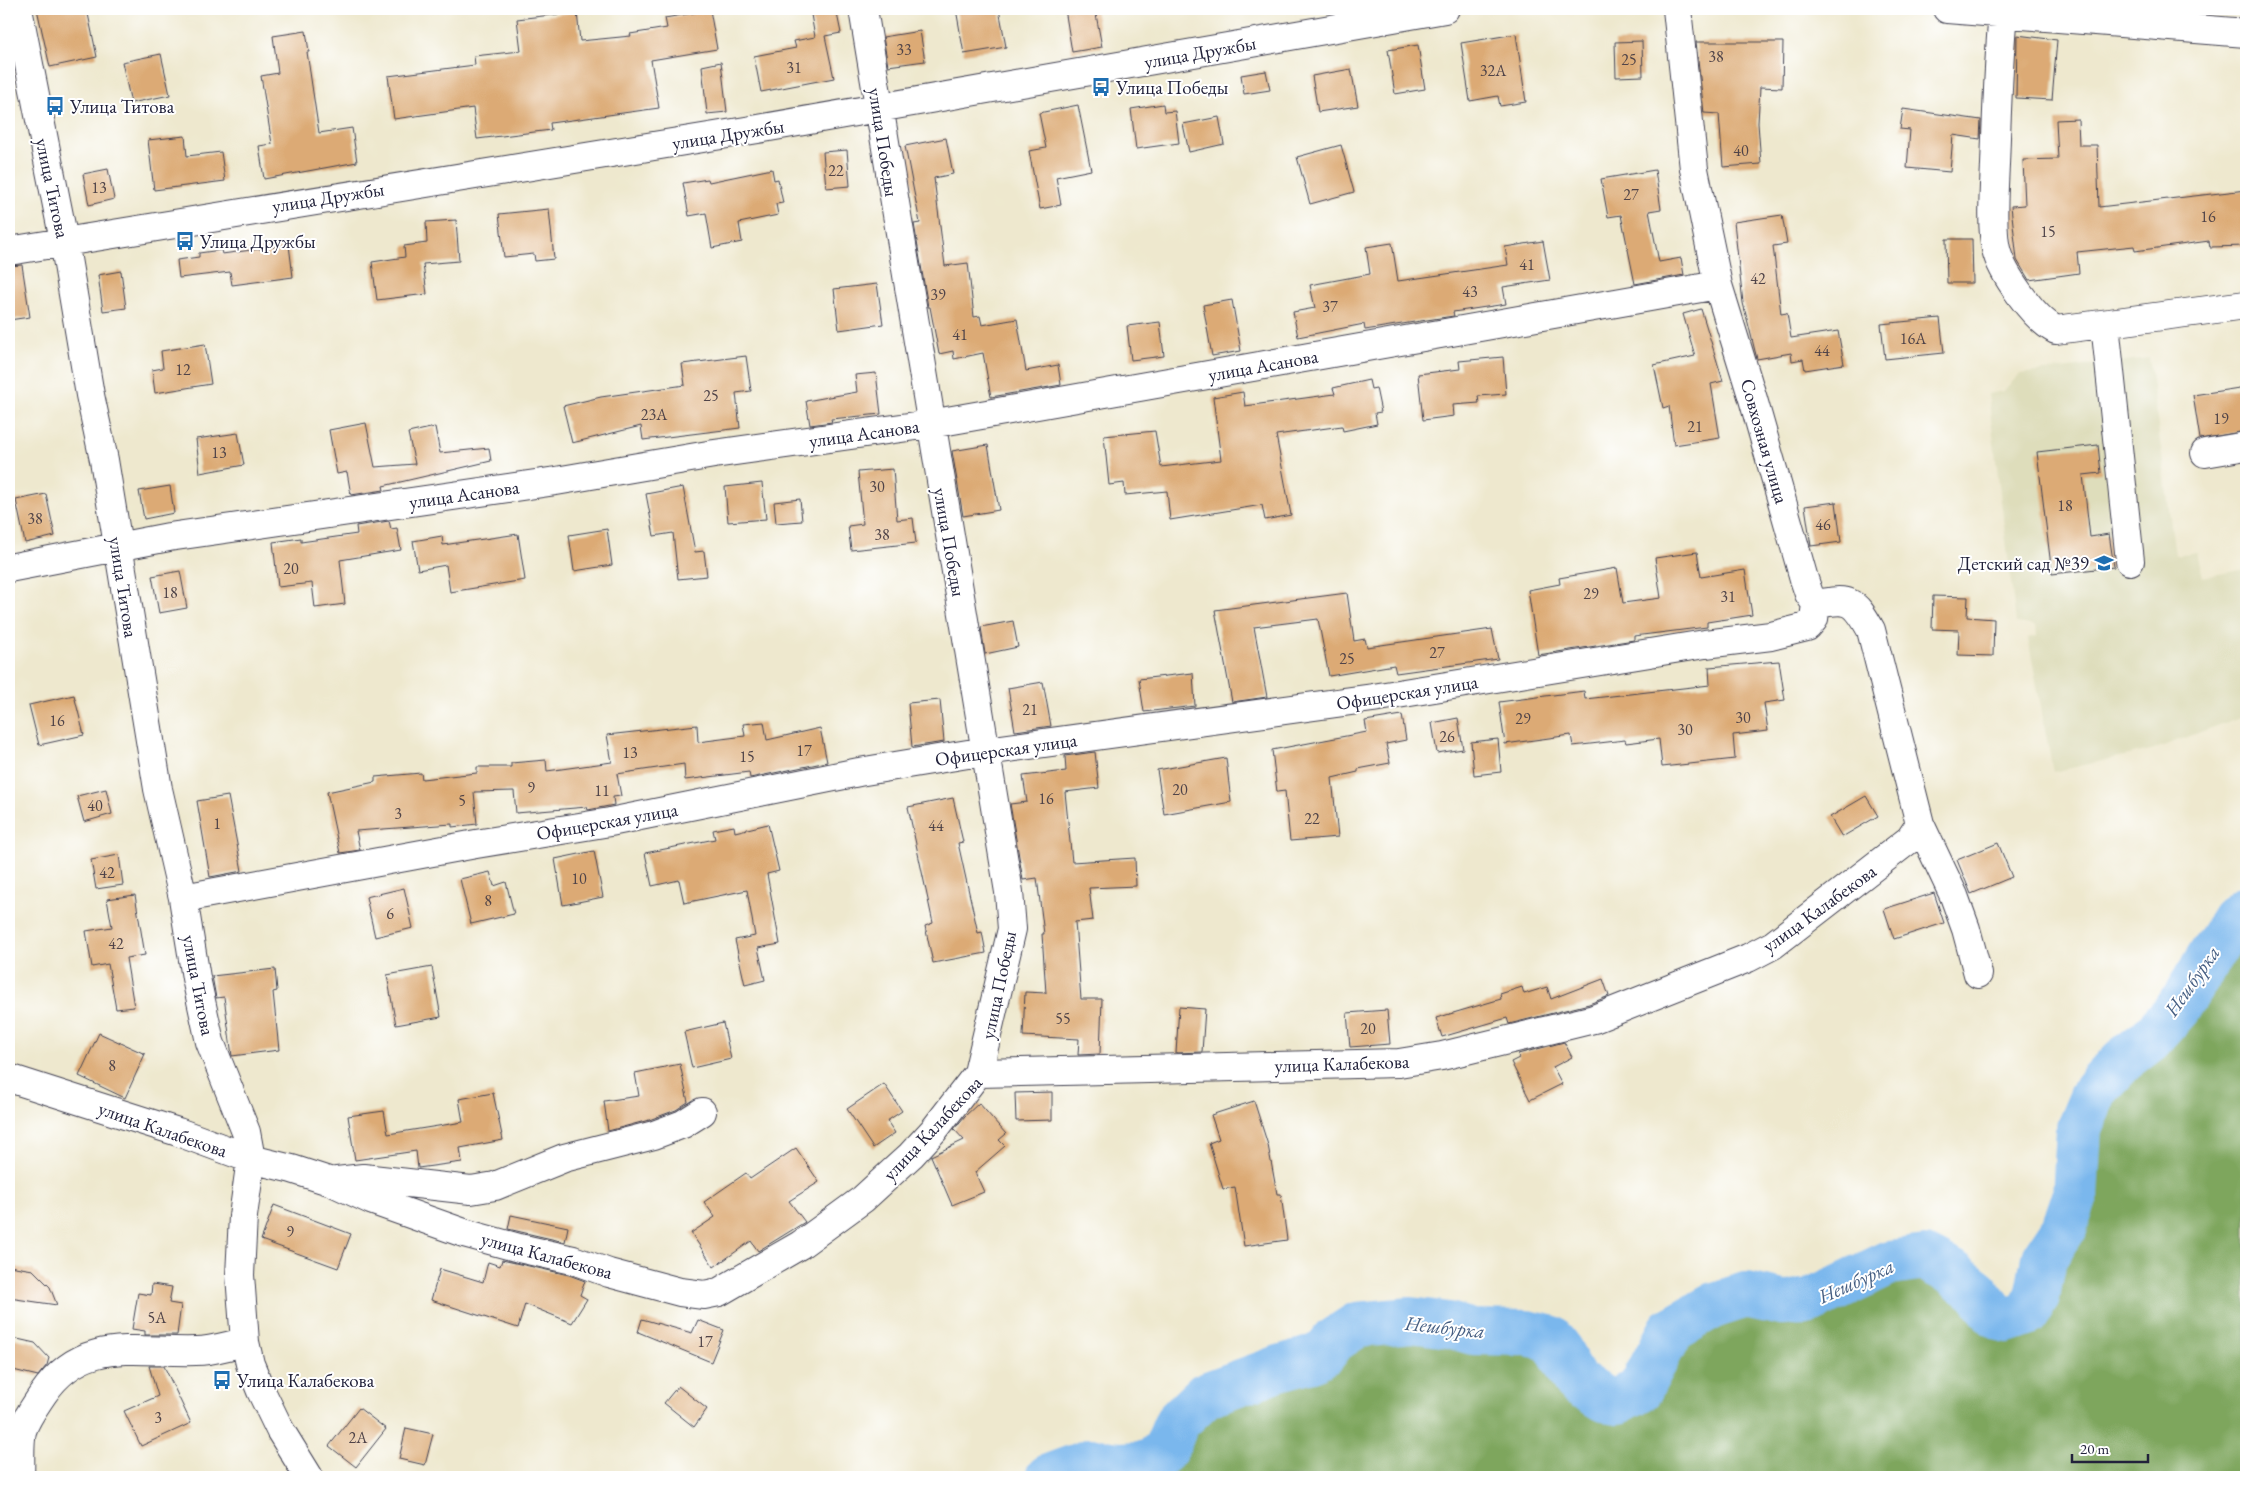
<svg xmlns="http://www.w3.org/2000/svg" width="2255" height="1486" font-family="'EB Garamond',serif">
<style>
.built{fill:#deddbb}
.forest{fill:#7ea65d;stroke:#50644c}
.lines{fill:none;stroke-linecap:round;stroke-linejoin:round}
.river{stroke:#7ab7ed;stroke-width:46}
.building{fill:#dcaa74}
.minor-casing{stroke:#414051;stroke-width:30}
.minor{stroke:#fff;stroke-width:28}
.labels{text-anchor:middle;stroke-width:4;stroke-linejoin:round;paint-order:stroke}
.number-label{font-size:16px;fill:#504449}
.street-label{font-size:19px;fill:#22223b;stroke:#fff}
.poi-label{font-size:19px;fill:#22223b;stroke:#fff;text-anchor:start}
.water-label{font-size:20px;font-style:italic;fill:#455e82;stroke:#fff}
</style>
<rect width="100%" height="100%" fill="#fff"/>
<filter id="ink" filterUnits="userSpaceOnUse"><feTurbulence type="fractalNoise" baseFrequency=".02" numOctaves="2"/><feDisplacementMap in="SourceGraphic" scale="10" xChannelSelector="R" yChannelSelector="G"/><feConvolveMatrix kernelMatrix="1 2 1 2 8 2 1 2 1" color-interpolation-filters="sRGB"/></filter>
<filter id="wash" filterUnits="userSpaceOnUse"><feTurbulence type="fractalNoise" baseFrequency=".0096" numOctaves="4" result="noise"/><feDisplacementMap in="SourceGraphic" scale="20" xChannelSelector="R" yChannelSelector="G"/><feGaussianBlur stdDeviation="1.12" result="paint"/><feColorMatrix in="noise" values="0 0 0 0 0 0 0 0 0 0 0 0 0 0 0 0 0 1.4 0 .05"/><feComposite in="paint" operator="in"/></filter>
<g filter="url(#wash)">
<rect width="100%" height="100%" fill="#eee8ce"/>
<path class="built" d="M2149,358l26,197 22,-3 6,25 43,-8v146l-91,34 -102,23 -25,-134 9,-2 -1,-10 -20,-3 -28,-229 15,-3 17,-17z"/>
<path class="forest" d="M2246,908v569h-1198l43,-16 28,4 22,-1 15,-6 10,-11 11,-25 28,-27 74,-27 32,-9 13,-6 10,-13 23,-15 54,-5 38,5 24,7 54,1 23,5 10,13 15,30 29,18 14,2 22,-12 31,-59 44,-25 31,-10 36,8 26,-1 82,-39 35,-5 27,14 25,19 17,22 13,8 20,-7 10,-18 7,-38 20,-30 11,-32 4,-68 16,-38 28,-30 26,-20 29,-32 55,-89z"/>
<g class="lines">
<path class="river" d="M1048,1477l43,-16 28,4 22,-1 15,-6 10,-10 11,-26 28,-27 74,-27 32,-9 13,-6 10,-13 23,-15 54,-5 38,5 24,7 54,1 23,5 10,13 15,30 29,18 14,2 22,-12 31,-59 44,-25 31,-10 36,8 26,-1 82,-39 35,-5 27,14 25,19 17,22 13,8 20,-7 10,-18 7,-38 20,-30 11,-32 4,-68 16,-38 28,-30 26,-20 29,-32 55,-89 13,-11"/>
</g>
<g id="blocks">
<path class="building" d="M37,9h50l10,48 -47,10z
M810,9h26l5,24 -16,3 9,42 -73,14 -7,-36 42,-8 -2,-7 21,-4z
M956,9h43l7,38 -42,7z
M1065,9h30l7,38 -30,5z
M710,10l7,39 -66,11 8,48 -109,15 1,7 -74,9 -4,-31 -79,11 -6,-43 87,-11 -1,-9 47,-5 -4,-32 60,-7 3,29 51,-5 -1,-2 37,-6 -2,-10z
M306,31l3,21h-2l12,81 33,-5 5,34 -93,17 -5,-33 13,-2 -11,-68 17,-3 -5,-37z
M920,31l5,30 -37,5 -5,-29z
M1516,34l10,68 -26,4 -2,-10 -28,5 -9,-58z
M2017,35l40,5 -5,60 -36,-2z
M1642,41l1,35 -27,1 -1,-35z
M1696,42h87l-1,46 -22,-1 -2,36 3,41 -38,3 -4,-53 -15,-1z
M1418,45l7,44 -30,5 -7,-44z
M161,54l9,41 -39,8 -9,-41z
M721,62l6,50 -20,2 -5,-48z
M1351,69l7,37 -40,6 -6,-36z
M1266,71l4,19 -26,4 -3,-19z
M1163,104l1,8 11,-1 4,32 -43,6 -5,-40z
M1078,105l13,65 -35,7 5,28 -21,4 -11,-58 17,-3 -7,-35z
M1903,109l78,11 -1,19 -27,-4 -3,37 -43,-4 3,-38 -10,-1z
M1219,117l5,27 -35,8 -6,-28z
M2078,119l1,26h18l2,62 147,-17v56l-36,1 -1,-6 -74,10 -1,-5 -57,6 2,21 -50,7 -12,-20 -6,-54 14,-1 -2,-45 35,-1 -2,-39z
M185,136l2,20 34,-4 4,29 -71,9 -6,-50z
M946,138l7,36 -19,4 11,88 23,-3 6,54 6,-1 2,9 35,-6 9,52 32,-6 3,20 -70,12 -8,-44 -29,6 -1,-8 -14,3 -9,-47h-2l-14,-83 6,-1 -15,-77z
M1341,145l13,47 -44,12 -13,-47z
M847,150l3,36 -24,2 -3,-36z
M108,169l6,30 -25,6 -6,-31z
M772,169l2,11 4,-1 5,24 -7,1 2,11 -39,8 3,19 -30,6 -6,-35 -17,3 -6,-33 25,-4 1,3z
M1655,170l6,39 -12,2 10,51 22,-4 3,17 -49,9 -14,-69 -13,2 -7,-38z
M549,209l5,50 -19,2 -1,-7 -30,3 -5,-43z
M1782,215l5,29 -14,2 8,68 6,-1 4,25 47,-7 6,33 -39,6 -2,-11 -11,2 -1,-8 -34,6 -14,-56 -9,-81z
M456,220l3,41 -36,3 4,30 -50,6 -5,-38 33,-5 -1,-11 23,-3 -1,-21z
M1946,239h26l1,44h-26z
M1543,241l7,39 -47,7 3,17 -53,8 1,4 -21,3 -68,11 -1,-6 -66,13 -5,-25 22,-4 -5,-23 60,-11 -4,-27 26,-4 6,38 110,-16 -3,-18z
M289,245l4,32 -61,8 -2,-13 -51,6 -2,-18 22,-3v-4l22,-3 1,4z
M22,265l8,52 -21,3v-54z
M121,271l5,37 -23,3 -5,-36z
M877,284l6,40 -44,6 -5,-41z
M1232,300l9,51 -29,5 -9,-51z
M1701,309l22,72 -12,3 9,54 -46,7 -5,-39 -6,2 -9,-43 41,-9 -12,-42z
M1940,318l4,35 -59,6 -4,-35z
M1160,322l4,34 -33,4 -4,-34z
M205,344l6,40 -56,9 -3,-23 11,-2 -2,-17z
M746,356l5,35 -15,2 4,35 -97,12 -2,-14 -69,17 -9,-37 38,-9 84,-12 -3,-21z
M1503,357l3,37 -28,2 1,7 -26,2 1,11 -31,4 -5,-46 42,-5 -1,-8z
M876,373l5,41 -50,5 1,3 -22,3 -4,-24 51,-9 -2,-17z
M1369,380l2,9 5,-1 5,24 -6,1 2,11 -34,7 -1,-5 -66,9 15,80 -26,5 -3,-15 -92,15 -3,-29 -42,4 -1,-12 -15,2 -5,-49 51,-5 6,36 60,-7 -8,-63 30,-5 2,14 90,-12 -2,-6z
M2246,387v44l-46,8 -7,-44z
M366,423l9,44 40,-3 -7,-31 27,-6 5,26 49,-5 2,13 -108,25 1,4 -33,5 -4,-23 -10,2 -8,-44z
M238,433l6,32 -44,8 -4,-34z
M988,445l11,65 -36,6 -11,-65z
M2098,445l3,28 -18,2 7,62 19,-3 5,33 -62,7 -15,-122z
M893,469l4,51 16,-2 3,25 -65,7 -3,-24 15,-2 -5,-52z
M762,483l4,36 -38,3 -3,-35z
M170,486l4,27 -30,6 -5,-28z
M683,487l12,65 9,-1 3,25 -29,3 -5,-46 -19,3 -8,-42z
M46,494l9,42 -30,7 -9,-43z
M800,499l2,22 -26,2 -2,-21z
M1836,502l5,40 -30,4 -6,-40z
M389,521l2,8 6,-1 4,22 -61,10 5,44 -30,4 -3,-25 -34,4 -5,-45 28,-4v4l56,-8 -1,-8z
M607,529l5,36 -38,6 -5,-36z
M518,534l7,46 -75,12 -4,-27 -28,5 -5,-29 29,-5 1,9z
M1697,552l4,25 44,-7 7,45 -45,7v5l-73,9v4l-96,15 -10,-65 32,-6 -1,-6 58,-10 6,35 38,-5 -6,-40z
M180,571l7,37 -28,5 -7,-37z
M1347,593l7,48 11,-2 2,8 125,-18 6,30 -102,14 -2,-8 -65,11 -11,-57 -64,8 13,70 -35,5 -17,-92z
M1933,596l35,1 -1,20 27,2 -1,37 -35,-1 1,-25 -27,-1z
M1013,621l5,26 -33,7 -4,-27z
M1779,661l6,39 -21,3 4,28 -35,4 2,24 -73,8 -3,-28 -33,4 -1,-3 -52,6 -2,-11 -66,9 -6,-42 85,-11 1,8 125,-14 -1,-18z
M1193,673l2,33 -51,6 -5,-33z
M1043,682l8,44 -36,5 -7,-43z
M74,695l10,40 -45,10 -10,-40z
M940,700l4,42 -32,5 -4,-44z
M1402,715l4,25 -20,4 4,19 -32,6v3l-26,6 6,59 -48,4 -5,-50 -8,1 -5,-42 95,-18 -2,-11z
M1458,718l5,31 -26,4 -5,-30z
M764,722l3,18 53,-12 7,34 -77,16 -1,-6 -64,8 -1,-16 -67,10 4,22 -8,1 1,8 -26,5 -1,-3 -71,6 -2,-22 -40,1 3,32 -25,3v-3l-96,7 4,19 -20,3 -13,-61 48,-10v-5l46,-4 1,6 55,-6v-6h34v-4l35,-3 1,11 65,-9 -5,-27 90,-10 1,17 47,-6 -2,-12z
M1498,739l3,33 -27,3 -3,-33z
M1095,752l4,36 -34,4 7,70 63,-4 1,28 -47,2 4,32 -18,2 6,77h21l-2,55 -22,1 1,-16 -56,-3 2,-44 21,1 -4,-59h2l-7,-56 -14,2 -13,-76 17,-2 -4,-26 43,-5 -1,-15z
M1226,758l5,44 -67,12 -7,-44z
M106,789l6,25 -28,8 -7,-26z
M228,796l14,75 -32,6 -13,-76z
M1866,796l12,20 -36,21 -12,-20z
M953,798l10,44 -5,1 20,90 4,-1 4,21 -53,10 -8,-37 8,-3 -25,-116z
M768,824l11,47 -12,3 13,70 -22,4 7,32 -20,5 -10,-45 20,-4 -8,-46 -63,13 -5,-23 -27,6 -7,-33 70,-14 -2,-9 21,-4 1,6z
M1998,843l14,34 -41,17 -14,-34z
M594,851l9,46 -40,8 -8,-46z
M119,855l4,30 -27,4 -5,-29z
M490,872l4,14 12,-4 8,32 -43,10 -11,-45z
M404,888l9,40 -38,9 -9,-40z
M1934,893l10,30 -50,16 -10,-30z
M135,895l10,60 -19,3 8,49 -18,2 -8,-45 -16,3 -6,-36 26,-4 -5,-28z
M432,967l9,50 -45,8 -9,-50z
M275,969l2,22 -4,1 6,58 -47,6 -8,-59 -8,1 -4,-22z
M1603,979l6,17 -20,8 -80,20 -2,-6 -65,19 -6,-19 65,-19 -1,-5 22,-7 2,7 23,-7 4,12z
M1179,1007l26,2 -3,43 -26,1z
M1387,1010l3,34 -40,3 -3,-34z
M723,1023l8,36 -39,9 -8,-36z
M99,1033l46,21 -20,44 -46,-22z
M1564,1042l8,15 -19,10 9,17 -32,16 -19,-38 8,-4 -1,-4z
M680,1064l8,38 -12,8 -27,10 -41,11 -4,-30 35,-5 -4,-23z
M884,1084l18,27 -15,10 8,12 -22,15 -26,-39z
M1052,1092v28l-36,1 -1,-28z
M493,1093l10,47 -43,8 2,14 -44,6 -2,-17 -61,9 -7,-44 36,-5 4,23 75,-12 -4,-23z
M1254,1101l14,44 9,49h4l6,46 -43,6 -9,-59 -12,2 -14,-46 10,-4 -8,-24z
M979,1103l27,31 -7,6 6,6 -30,26 9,20 -32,13 -21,-49 33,-16 -10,-11 11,-13z
M796,1148l23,34 -30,19 16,21 -47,29 -7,-10 -37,26 -23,-34 24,-16 -11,-15 42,-29 4,6z
M274,1205l77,29 -13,34 -77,-28z
M511,1215l57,12 -3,15 -57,-13z
M502,1260l67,15 16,6 -5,14 7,4 -15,24 -47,-19 -7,24 -87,-28 9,-31 43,13 5,-20 12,4z
M9,1266l24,4 17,17 7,18 -48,-7z
M152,1284l20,3 -3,16 12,2 -4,30h-32v-4l-13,-2 6,-36 13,2z
M642,1319l50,14 6,-13 26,10 -13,32 -73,-30z
M13,1338l22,5 14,15 -2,7 -9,11 -29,-7z
M149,1366h15l27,57 -50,23 -17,-35 34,-15z
M678,1386l29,23 -13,18 -30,-24z
M359,1408l27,21 -30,38 -27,-21z
M406,1428l27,6 -8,31 -26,-6z"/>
</g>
</g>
<g filter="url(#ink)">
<use href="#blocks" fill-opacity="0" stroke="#414051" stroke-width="1"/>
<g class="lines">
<g class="minor-casing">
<path id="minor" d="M18,9l46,232 26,154 14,65 54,329 25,109 13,80 14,64 36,90 5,27 -8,57 -3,59 5,67 5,22 11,27 19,39 29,47
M863,9l146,883 3,37 -34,144
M1677,9l17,160 24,116 35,114 51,180 5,15 7,10c33,-6 38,-5 55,26l49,194 34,72 12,33 12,45
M1947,9l299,24
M2003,13c-5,51 -6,101 -8,152 -1,22 -4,63 1,84 5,23 38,70 60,81l190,-25
M9,251l749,-122 687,-120
M2105,324l25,237
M2205,453l41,-7
M9,568l160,-31 387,-56 158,-27 216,-30 788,-139
M183,898l293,-54 134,-22 249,-50 127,-21 387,-53 332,-54 66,-8 36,-9 7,-8 2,-15
M9,1078l169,54 73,27 41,10 40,13 39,18 93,33 55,15 54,12 36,13 71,19 24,3 15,-3 81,-47 63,-46 48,-44 23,-25 44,-57 421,-10 43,-7 152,-37 154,-61 25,-13 137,-106 10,-15
M337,1181l26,-3 108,12 24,-4 69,-28 90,-23 29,-11 19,-12
M20,1477c1,-14 -1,-32 2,-46 4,-13 13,-25 21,-37 40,-59 92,-41 153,-43 16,0 33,-6 49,-9"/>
</g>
<use href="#minor" class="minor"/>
</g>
</g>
<defs>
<g id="bus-bare" transform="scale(1.5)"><path d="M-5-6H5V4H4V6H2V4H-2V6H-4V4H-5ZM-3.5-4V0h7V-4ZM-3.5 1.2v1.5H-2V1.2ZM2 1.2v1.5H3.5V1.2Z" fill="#1f6fb2" stroke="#fff" stroke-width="2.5" paint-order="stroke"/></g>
<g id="school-bare" transform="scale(1.5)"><path d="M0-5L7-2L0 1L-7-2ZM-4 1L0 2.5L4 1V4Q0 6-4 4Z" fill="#1f6fb2" stroke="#fff" stroke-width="2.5" paint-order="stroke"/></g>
</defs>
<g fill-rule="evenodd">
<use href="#bus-bare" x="1101" y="87"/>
<use href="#bus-bare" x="55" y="106"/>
<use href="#bus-bare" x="185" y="241"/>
<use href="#school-bare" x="2104" y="563"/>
<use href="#bus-bare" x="222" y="1380"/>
</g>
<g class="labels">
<g class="number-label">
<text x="904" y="55">33</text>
<text x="1716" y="62">38</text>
<text x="1629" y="65">25</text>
<text x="794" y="73">31</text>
<text x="1493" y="76">32А</text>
<text x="1741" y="156">40</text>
<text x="836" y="176">22</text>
<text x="99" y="193">13</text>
<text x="1631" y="200">27</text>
<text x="2208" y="222">16</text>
<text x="2048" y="237">15</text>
<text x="1527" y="270">41</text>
<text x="1758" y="284">42</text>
<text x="1470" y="297">43</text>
<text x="938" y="300">39</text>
<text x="1330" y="312">37</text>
<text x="960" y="340">41</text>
<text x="1913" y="344">16А</text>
<text x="1822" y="356">44</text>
<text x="183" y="375">12</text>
<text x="711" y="401">25</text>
<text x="654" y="420">23А</text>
<text x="2221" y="424">19</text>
<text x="1695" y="432">21</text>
<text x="219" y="458">13</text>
<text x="877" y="492">30</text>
<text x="2065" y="511">18</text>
<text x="35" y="524">38</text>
<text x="1823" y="530">46</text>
<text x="882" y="540">38</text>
<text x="291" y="574">20</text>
<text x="170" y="598">18</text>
<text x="1591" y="599">29</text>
<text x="1728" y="602">31</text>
<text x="1437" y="658">27</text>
<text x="1347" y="664">25</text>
<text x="1030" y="715">21</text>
<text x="1743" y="723">30</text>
<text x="1523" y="724">29</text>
<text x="57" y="726">16</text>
<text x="1685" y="735">30</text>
<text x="1447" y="742">26</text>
<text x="804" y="756">17</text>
<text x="630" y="758">13</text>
<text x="747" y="762">15</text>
<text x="531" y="793">9</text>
<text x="1180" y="795">20</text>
<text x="602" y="796">11</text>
<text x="1046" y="804">16</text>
<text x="462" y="806">5</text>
<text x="95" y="811">40</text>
<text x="398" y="819">3</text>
<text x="1312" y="824">22</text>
<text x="217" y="829">1</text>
<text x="936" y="831">44</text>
<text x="107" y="878">42</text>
<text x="579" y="884">10</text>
<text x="488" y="906">8</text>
<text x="390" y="919">6</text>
<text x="116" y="949">42</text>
<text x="1063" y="1024">55</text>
<text x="1368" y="1034">20</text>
<text x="112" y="1071">8</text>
<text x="290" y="1237">9</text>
<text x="157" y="1323">5А</text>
<text x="705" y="1347">17</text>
<text x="158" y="1423">3</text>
<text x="358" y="1443">2А</text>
</g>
<g class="street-label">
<text transform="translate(1200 52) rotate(-10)" y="7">улица Дружбы</text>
<text transform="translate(728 134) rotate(-9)" y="7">улица Дружбы</text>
<text transform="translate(884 142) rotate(81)" y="7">улица Победы</text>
<text transform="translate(53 188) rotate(78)" y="7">улица Титова</text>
<text transform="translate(328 197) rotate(-9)" y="7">улица Дружбы</text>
<text transform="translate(1263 365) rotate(-10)" y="7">улица Асанова</text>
<text transform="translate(864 433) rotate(-8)" y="7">улица Асанова</text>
<text transform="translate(1765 441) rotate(74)" y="7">Совхозная улица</text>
<text transform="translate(464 494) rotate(-8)" y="7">улица Асанова</text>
<text transform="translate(950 542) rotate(80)" y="7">улица Победы</text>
<text transform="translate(124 587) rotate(81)" y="7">улица Титова</text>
<text transform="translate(1407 692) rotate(-9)" y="7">Офицерская улица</text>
<text transform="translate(1006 749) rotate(-8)" y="7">Офицерская улица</text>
<text transform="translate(607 821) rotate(-10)" y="7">Офицерская улица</text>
<text transform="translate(1819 908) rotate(-36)" y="7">улица Калабекова</text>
<text transform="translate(199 985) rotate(79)" y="7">улица Титова</text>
<text transform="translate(998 985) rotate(-78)" y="7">улица Победы</text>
<text transform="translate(1342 1063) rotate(-2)" y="7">улица Калабекова</text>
<text transform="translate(932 1128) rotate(-47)" y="7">улица Калабекова</text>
<text transform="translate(163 1129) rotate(19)" y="7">улица Калабекова</text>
<text transform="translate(547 1255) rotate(15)" y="7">улица Калабекова</text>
</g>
<g class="poi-label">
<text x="1116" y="94">Улица Победы</text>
<text x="70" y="113">Улица Титова</text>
<text x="200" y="248">Улица Дружбы</text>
<text x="2089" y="570" text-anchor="end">Детский сад №39</text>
<text x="237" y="1387">Улица Калабекова</text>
</g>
<g class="water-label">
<text transform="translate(2192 981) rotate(-55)" y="7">Нешбурка</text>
<text transform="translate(1856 1281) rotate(-24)" y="7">Нешбурка</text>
<text transform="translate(1445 1327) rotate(6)" y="7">Нешбурка</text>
</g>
</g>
<rect width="2255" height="1486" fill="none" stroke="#fff" stroke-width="30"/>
<path d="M2072 1454v8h76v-8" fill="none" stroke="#22223b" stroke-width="2.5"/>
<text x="2080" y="1454" font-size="15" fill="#22223b" stroke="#ffffff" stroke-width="4" paint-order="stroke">20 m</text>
</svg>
